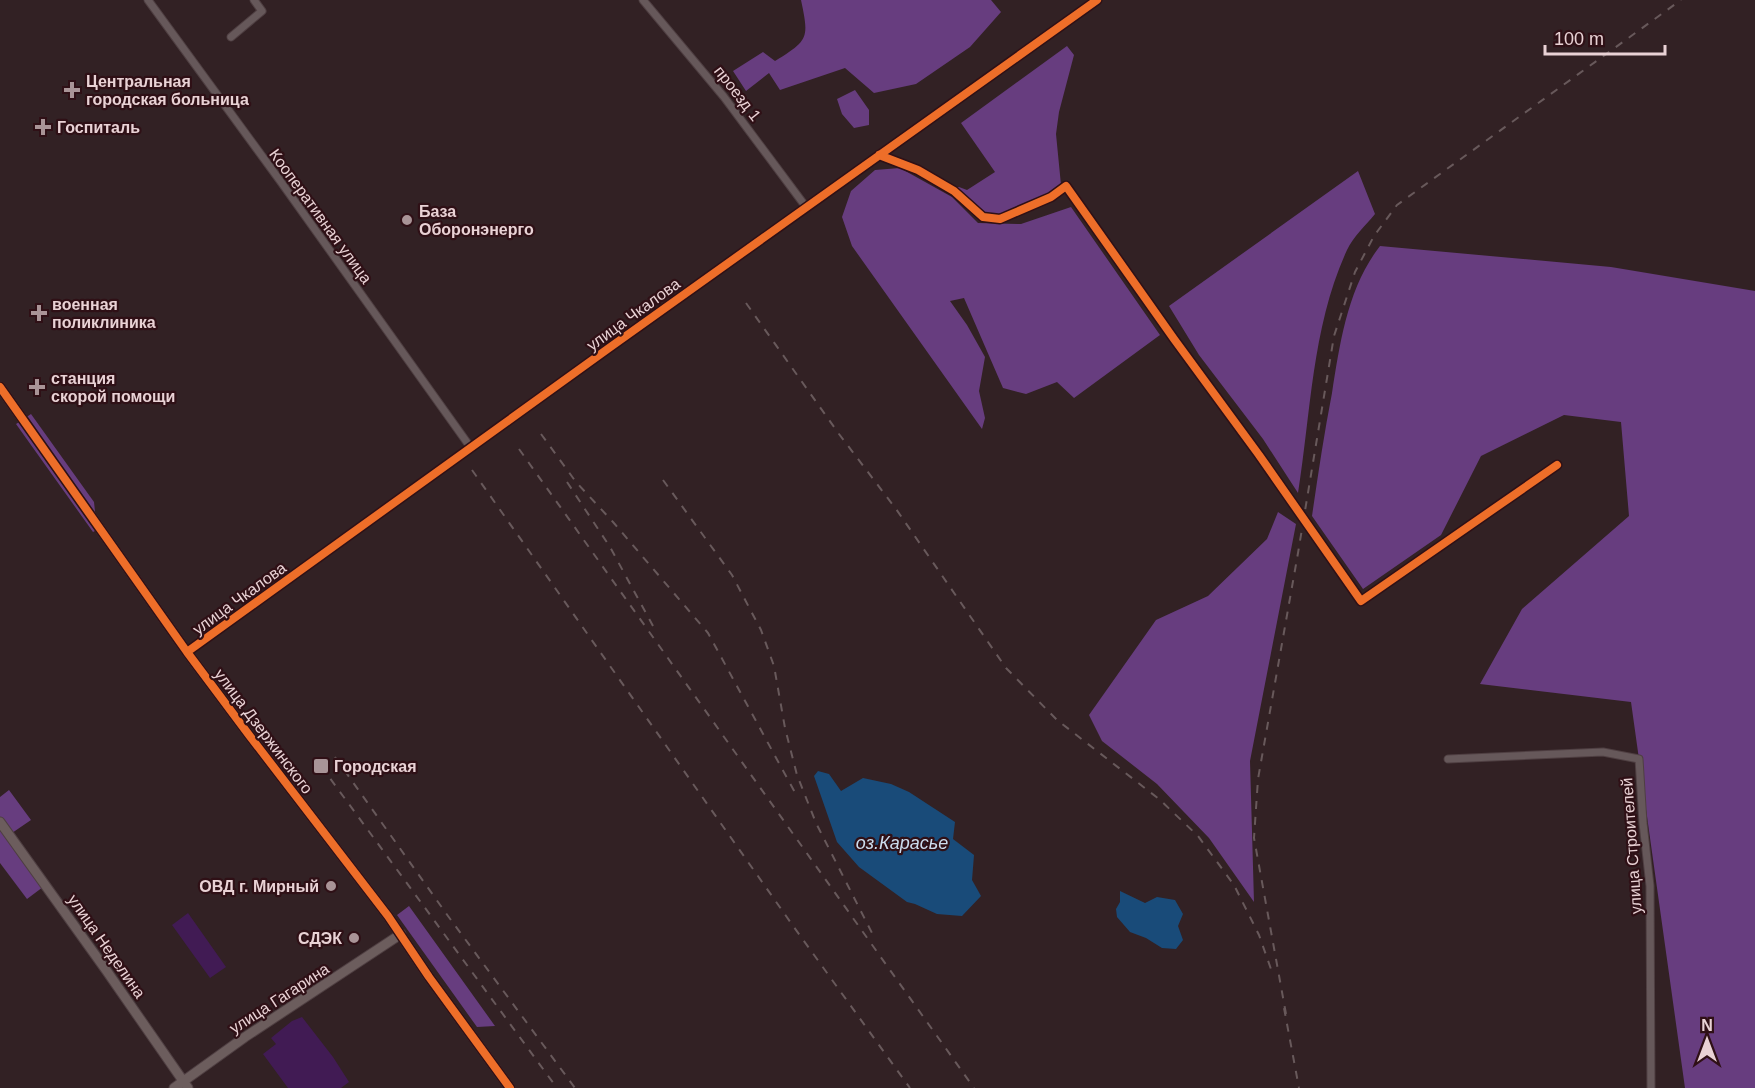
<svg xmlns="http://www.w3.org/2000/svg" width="1755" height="1088" font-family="Arial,sans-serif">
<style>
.green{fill:#411b54}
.forest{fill:#673d7f}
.water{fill:#194b79}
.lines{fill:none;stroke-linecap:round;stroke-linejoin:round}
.street-casing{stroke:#4f3f42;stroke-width:9}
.secondary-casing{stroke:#4f3f42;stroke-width:11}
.street{stroke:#66585a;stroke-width:7}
.secondary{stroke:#6c5d5d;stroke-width:9}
.rail{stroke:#68595b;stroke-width:2;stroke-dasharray:8 8;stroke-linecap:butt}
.cycleway-casing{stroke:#2f1016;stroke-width:11}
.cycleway{stroke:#ee6e29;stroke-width:8}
.poi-dot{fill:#a99497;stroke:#2f1016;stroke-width:2}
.labels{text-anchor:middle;stroke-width:4.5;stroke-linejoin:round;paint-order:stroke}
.poi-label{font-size:16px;font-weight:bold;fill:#e9d2d5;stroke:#2f1016;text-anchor:start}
.street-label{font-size:16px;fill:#e9d2d5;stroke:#2f1016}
.water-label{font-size:18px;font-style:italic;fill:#ccddef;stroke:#2f1016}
</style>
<rect width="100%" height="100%" fill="#322124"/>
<path class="green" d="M188,913l38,54 -16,11 -38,-53z
M302,1017l31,40 16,25 -8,6h-53l-25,-34 13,-10 -5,-6 21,-17z"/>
<path class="forest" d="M801,0h190l10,12 -31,35 -54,37 -42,9 -29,-25 -65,22 -11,-17 -23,18 -13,-20 30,-19 12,9c34,-21 34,-23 26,-61z
M1067,46l7,9 -15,57 -3,22 5,51c-16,11 -58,39 -77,28 -9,-4 -21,-18 -29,-25l4,-1 8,3 28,-18 -34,-49z
M855,90l14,20v15l-15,3 -12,-14 -5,-15z
M900,168l52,29 26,26 43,1 50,-17 89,128 -86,63 -17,-16 -31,12 -23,-6 -39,-90 -14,3 17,24 18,32 -6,34 6,27 -3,11 -130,-183 -10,-29 9,-26 24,-21z
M1358,171l17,43c-9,11 -22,23 -28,36 -35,76 -36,162 -49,243l-35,-54 -64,-84 -30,-49z
M1380,246l231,21 144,24v797h-70l-54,-386 -151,-18 42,-75 107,-93 -8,-94 -57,-7 -83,41 -40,79 -78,54 -51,-73c6,-41 12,-82 20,-123 8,-51 16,-106 48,-147z
M31,414l63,88 3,28 -4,2 -77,-108z
M1278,512l18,12 -46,237 4,141 -45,-64 -52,-54 -55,-43 -13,-26 67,-95 52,-24 59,-57z
M9,790l22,30 -19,13 -12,-16v-20z
M0,827l43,60 -16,12 -27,-36z
M409,906l86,120 -18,1 -80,-112z"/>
<path class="water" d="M818,771l11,3 12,17 22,-13 28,6 18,8 46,30 -2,17 21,16 -2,25 9,16 -19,20 -25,-2 -22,-10 -8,-2 -48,-35 -22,-25 -23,-66z
M1120,891l25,12 12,-6 18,3 8,14 -5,12 5,14 -7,9 -14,-1 -16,-10 -16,-6 -13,-15 -1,-8 4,-7z"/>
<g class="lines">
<g class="street-casing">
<path id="street" d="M148,0l133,182 190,266
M643,0l81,97 82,110
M231,37l31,-26 -8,-11
M879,155l39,15 36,21 29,26 17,2 51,-22 15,-11 108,153 85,116 102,146 196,-136
M187,652l422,-304 488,-348
M1448,759l155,-7 36,7 4,64 7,63 1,202"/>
</g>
<g class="secondary-casing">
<path id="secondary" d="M0,387l187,265 62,83 139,181 41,61 81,111
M0,822l106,148 82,118
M174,1088l71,-51 156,-103"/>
</g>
<use href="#street" class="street"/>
<use href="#secondary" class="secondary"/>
<path class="rail" d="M746,303l93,131 57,75 110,159 51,52 102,79 39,37 36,49 25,50 13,37
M541,434l35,48 37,40 95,111 90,165
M519,449l455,639
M472,470l319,453 119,165
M663,480l69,95 29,55 13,36 11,62 12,47 19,48 56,110
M567,482l43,65 43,79
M335,757l113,159 127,172
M321,766l236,322
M1284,1008l15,80
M1286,1014l-32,-176 4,-59 40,-226 36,-217 21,-64 19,-36 23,-31 284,-205"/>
<g class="cycleway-casing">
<path id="cycleway" d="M879,155l39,15 36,21 29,26 17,2 51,-22 15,-11 108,153 85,116 102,146 196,-136
M0,387l187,265 62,83 139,181 41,61 81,111
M187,652l422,-304 488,-348"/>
</g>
<use href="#cycleway" class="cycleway"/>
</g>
<g class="poi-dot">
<path d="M69 81h6v6h6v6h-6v6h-6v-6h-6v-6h6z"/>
<path d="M40 118h6v6h6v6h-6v6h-6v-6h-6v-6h6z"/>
<circle cx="407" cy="220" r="6"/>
<path d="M36 304h6v6h6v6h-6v6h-6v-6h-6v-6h6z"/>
<path d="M34 378h6v6h6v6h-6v6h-6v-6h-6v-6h6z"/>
<rect x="313" y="758" width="16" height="16" rx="3"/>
<circle cx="331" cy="886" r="6"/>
<circle cx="354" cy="938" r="6"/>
</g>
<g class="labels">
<g class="poi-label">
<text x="86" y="87">Центральная<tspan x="86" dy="18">городская больница</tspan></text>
<text x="57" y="133">Госпиталь</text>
<text x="419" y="217">База<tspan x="419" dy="18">Оборонэнерго</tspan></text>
<text x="52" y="310">военная<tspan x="52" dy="18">поликлиника</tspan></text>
<text x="51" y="384">станция<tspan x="51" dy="18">скорой помощи</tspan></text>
<text x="334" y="772">Городская</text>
<text x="319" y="892" text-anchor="end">ОВД г. Мирный</text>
<text x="342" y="944" text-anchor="end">СДЭК</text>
</g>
<g class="street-label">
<text transform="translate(738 93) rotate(52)" y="6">проезд 1</text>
<text transform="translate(321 216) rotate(54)" y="6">Кооперативная улица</text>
<text transform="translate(633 314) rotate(-36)" y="6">улица Чкалова</text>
<text transform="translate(239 598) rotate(-36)" y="6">улица Чкалова</text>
<text transform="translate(264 731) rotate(53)" y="6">улица Дзержинского</text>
<text transform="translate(1631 846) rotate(-94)" y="6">улица Строителей</text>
<text transform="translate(107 946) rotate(55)" y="6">улица Неделина</text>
<text transform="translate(279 998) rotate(-33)" y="6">улица Гагарина</text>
</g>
<g class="water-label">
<text x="902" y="849">оз.Карасье</text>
</g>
</g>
<g transform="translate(1707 1040)" stroke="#2f1016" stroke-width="4.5" paint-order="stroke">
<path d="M0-4.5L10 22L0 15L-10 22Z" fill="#e9d2d5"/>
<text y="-9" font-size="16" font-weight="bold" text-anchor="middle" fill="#e9d2d5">N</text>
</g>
<path d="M1545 45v9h120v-9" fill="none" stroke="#e9d2d5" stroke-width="3"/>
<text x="1554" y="45" font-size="18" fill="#e9d2d5" stroke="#2f1016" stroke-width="4.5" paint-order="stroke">100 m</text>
</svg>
